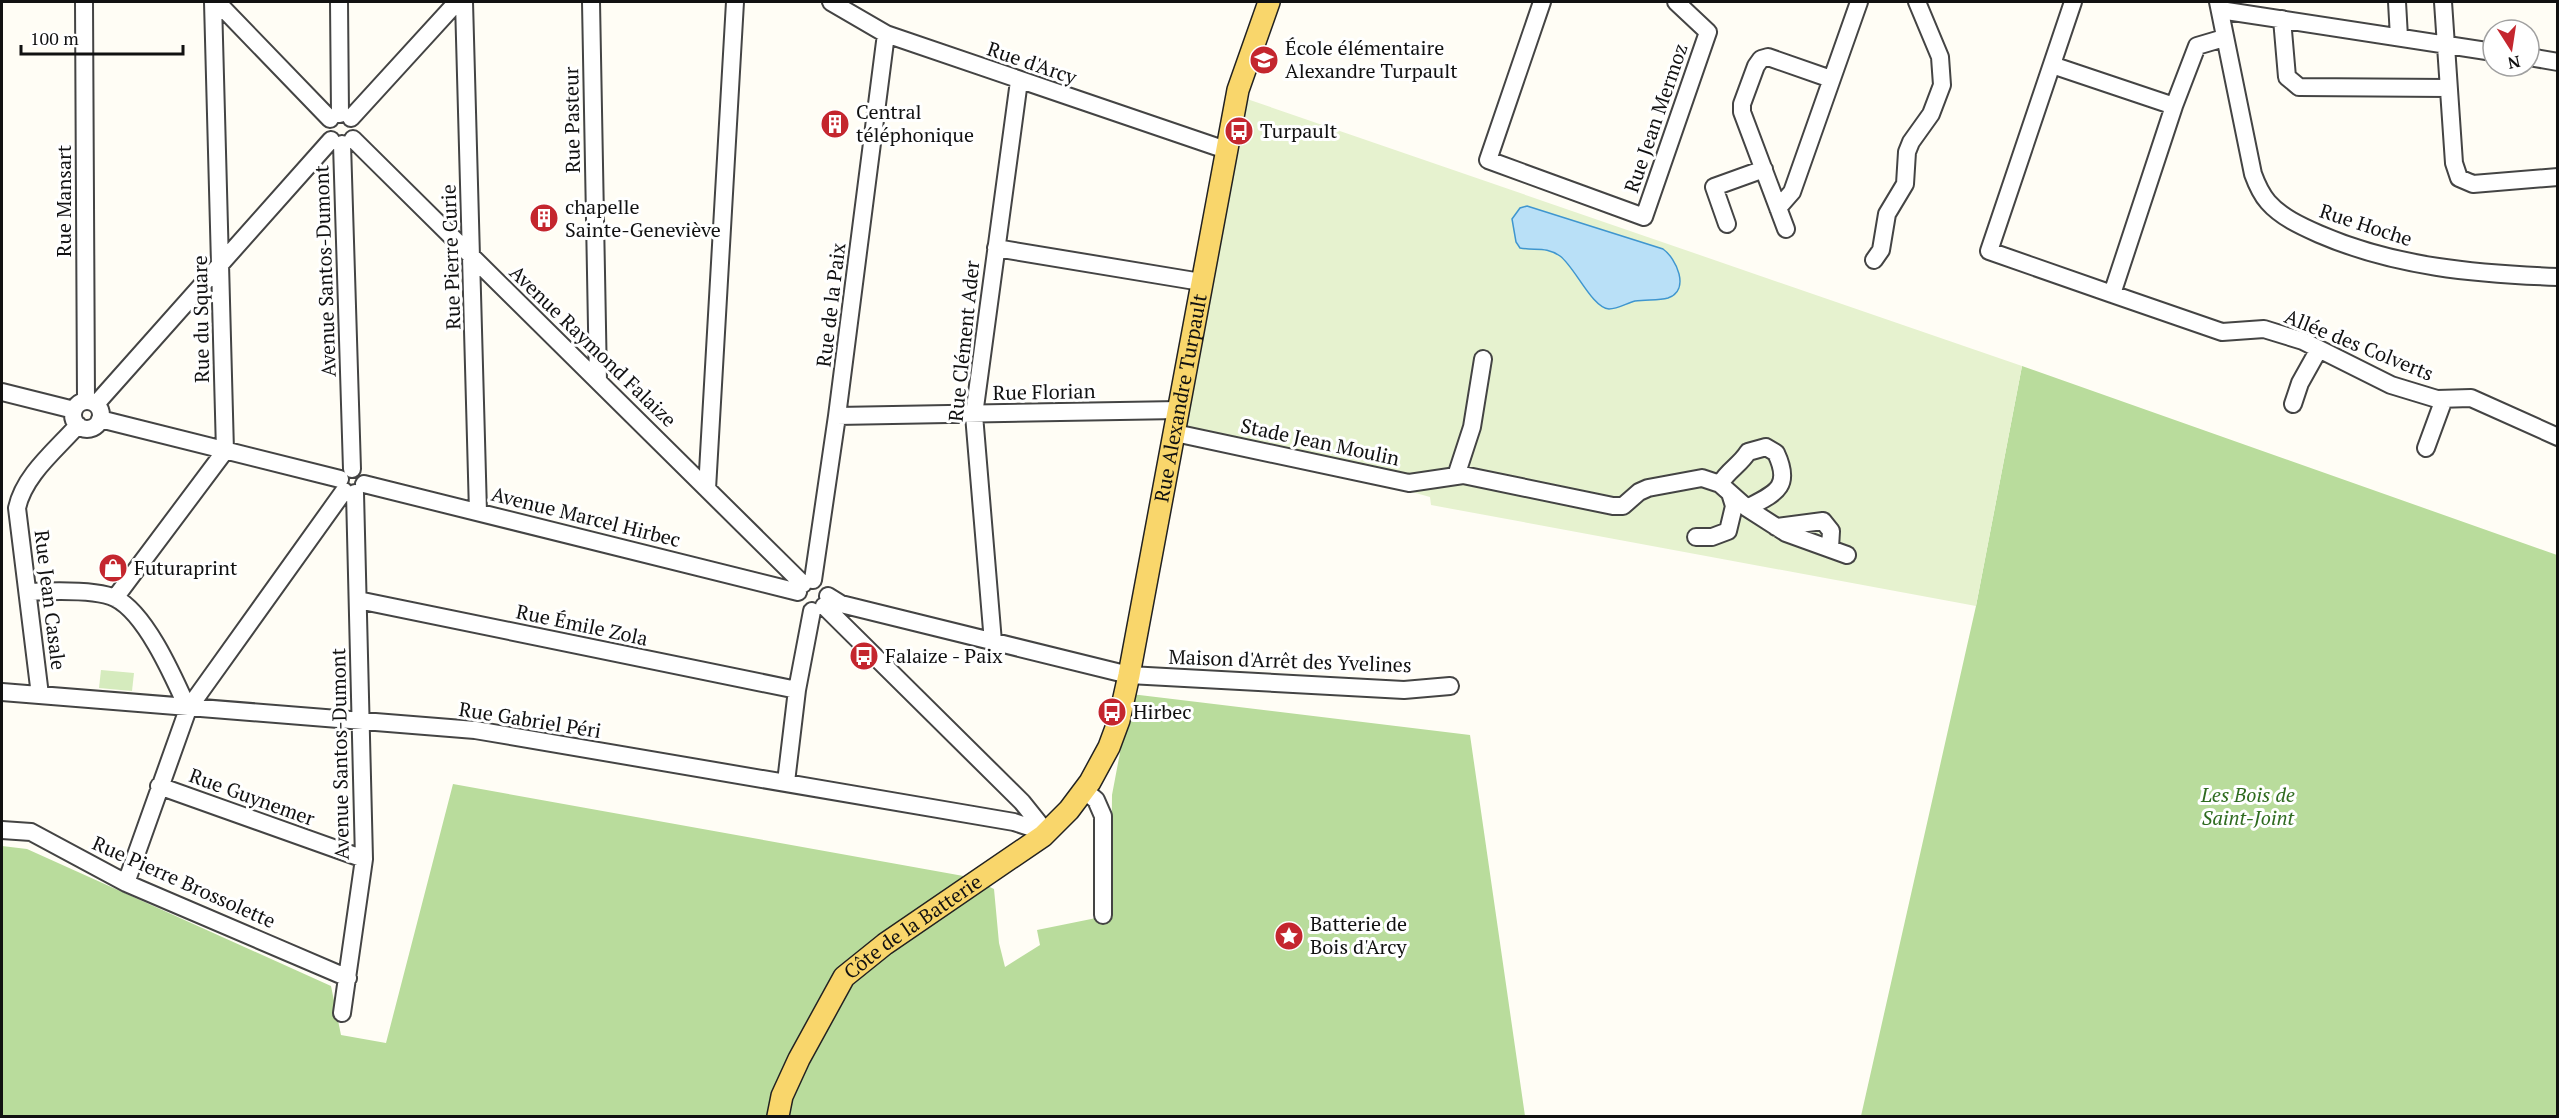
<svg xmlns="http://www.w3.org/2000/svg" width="2559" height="1118" font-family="'PT Serif',serif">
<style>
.green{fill:#d5ebbd}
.forest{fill:#b9dc9c}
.pitch{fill:#e6f2cf}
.water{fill:#b9e0f7;stroke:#3f96cf;stroke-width:1.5}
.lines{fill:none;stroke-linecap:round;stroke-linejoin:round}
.minor-casing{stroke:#444;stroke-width:20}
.major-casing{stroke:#222;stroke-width:24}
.minor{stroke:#fff;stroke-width:16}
.major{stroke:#f9d66b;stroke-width:21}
.labels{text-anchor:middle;stroke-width:6;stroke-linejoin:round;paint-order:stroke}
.poi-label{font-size:20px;fill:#111;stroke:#fff;text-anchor:start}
.street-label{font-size:20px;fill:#111;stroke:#fff}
.park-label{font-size:20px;font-style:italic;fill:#2f6b1f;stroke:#fff}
</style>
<rect width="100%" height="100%" fill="#fffdf5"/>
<path class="green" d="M101,670l33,3 -2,18 -33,-3z"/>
<path class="forest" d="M2022,366l535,189v561h-696l115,-510z
M1131,694l339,41 55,381h-1523v-270l25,3 304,137 10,49 45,8 67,-259 516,93 25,12 5,54 6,24 35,-22 -3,-15 74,-15 1,-120z"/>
<path class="pitch" d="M1247,99l775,267 -46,240 -545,-101 -1,-8 -245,-68z"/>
<path class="water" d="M1527,206l136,43c13,9 28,41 5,49 -10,3 -22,1 -33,3 -8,2 -17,8 -26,8 -17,-1 -34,-42 -49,-53 -14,-10 -25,-5 -40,-8l-4,-6 -4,-23 8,-11z"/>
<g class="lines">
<g class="minor-casing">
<path id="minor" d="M84,2l2,399
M217,2l113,117
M339,2l1,112
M464,2l14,510
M591,2l7,379
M831,2l55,32 340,116
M1542,2l-54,158 156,57 64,-185 -32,-30
M2073,2l-84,249 123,43 62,-188 23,-60 27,-8
M2218,2l35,172c4,11 8,20 15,28 13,15 33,24 51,32 76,33 157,40 239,43
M2397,2l2,35
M2443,2l11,161 5,15 14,6 85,-7
M2220,10l273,42
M2282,19l5,58 12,10 149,1
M2529,57l29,5
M2052,65l122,41
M351,118l106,-116
M353,139l450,445
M342,144l10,325
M1778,208l14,-16 67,-190
M1727,224l-13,-37 50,-18
M1786,229l-44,-117v-8l14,-38 5,-7 7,-2 63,22
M996,248l205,34
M1874,260l7,-10 6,-36 18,-30 2,-32 4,-10 20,-28 11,-29 -2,-28 -23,-55
M2112,294l110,38 42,-3 39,12 88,44 46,14 34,-1 87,39
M2,392l72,18
M73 415a14 14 0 1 1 28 0a14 14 0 1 1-28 0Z
M96,404l235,-264
M2293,404l7,-21 19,-34
M837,416l342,-6
M100,419l240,60
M1175,433l234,50 54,-8 150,31h10l16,-14 9,-4 54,-10 18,6 27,24 39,25 61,22
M2426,448l18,-49
M1456,476l16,-49 11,-68
M364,484l434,108
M1720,484c8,-14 20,-19 28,-32l18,-5 10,6c16,34 0,40 -29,55
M707,489l28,-487
M1776,527l47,-6 8,10 -1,17
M1696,537h16l16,-6 6,-25 -4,-13
M813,580l24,-164 49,-382
M28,592c20,-1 68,-3 87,6 31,15 59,80 73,111
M828,596l13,8 288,71 275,15 46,-4
M115,598l110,-147 -12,-449
M358,600l439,90
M824,606l198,196 24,30
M993,642l-19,-227 45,-334
M2,692l473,38 539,92 33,11
M40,695l-23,-187c7,-33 39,-58 61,-83
M786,782l11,-92 15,-79
M159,786l205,73
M1084,790l12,10 7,16v99
M2,830l29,2 95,51 222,95
M126,883l62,-174 156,-218
M342,1013l22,-154 -9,-366"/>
</g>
<g class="major-casing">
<g id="major">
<path id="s1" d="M778,1116l4,-20 17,-37 45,-82 41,-33 158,-108 26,-26 21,-28 19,-35 10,-27 10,-45 109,-585 31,-88"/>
</g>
</g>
<use href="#minor" class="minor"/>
<use href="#major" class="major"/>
</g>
<defs>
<g id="school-disc" transform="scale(1.5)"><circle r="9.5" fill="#c4262e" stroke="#fff"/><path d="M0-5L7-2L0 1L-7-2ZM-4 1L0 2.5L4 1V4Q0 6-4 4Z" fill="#fff"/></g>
<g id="building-disc" transform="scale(1.5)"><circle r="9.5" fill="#c4262e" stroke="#fff"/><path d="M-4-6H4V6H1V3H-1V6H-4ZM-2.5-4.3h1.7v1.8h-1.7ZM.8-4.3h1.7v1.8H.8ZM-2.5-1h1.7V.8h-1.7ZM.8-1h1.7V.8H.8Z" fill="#fff"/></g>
<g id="bus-disc" transform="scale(1.5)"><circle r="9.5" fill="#c4262e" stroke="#fff"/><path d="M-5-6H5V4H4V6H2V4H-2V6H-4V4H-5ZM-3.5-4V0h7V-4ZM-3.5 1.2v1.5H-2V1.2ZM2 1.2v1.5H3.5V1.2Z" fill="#fff"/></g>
<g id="shop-disc" transform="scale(1.5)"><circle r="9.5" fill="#c4262e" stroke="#fff"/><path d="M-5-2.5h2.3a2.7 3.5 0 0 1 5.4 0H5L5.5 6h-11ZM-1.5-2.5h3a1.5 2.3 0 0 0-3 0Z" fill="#fff"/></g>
<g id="sight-disc" transform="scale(1.5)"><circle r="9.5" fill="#c4262e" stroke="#fff"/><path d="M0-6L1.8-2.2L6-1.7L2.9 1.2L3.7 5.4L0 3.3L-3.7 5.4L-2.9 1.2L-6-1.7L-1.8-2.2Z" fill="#fff"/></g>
</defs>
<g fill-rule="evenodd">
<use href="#school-disc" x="1264" y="60"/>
<use href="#building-disc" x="835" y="124"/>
<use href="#bus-disc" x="1239" y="131"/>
<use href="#building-disc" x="544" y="218"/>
<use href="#shop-disc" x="113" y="568"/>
<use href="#bus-disc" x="864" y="656"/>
<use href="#bus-disc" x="1112" y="712"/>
<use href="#sight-disc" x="1289" y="936"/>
</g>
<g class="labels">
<g class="poi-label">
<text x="1285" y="55">École élémentaire<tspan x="1285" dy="23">Alexandre Turpault</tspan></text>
<text x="856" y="119">Central<tspan x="856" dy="23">téléphonique</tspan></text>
<text x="1260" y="138">Turpault</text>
<text x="565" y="214">chapelle<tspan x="565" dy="23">Sainte-Geneviève</tspan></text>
<text x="134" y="575">Futuraprint</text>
<text x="885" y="663">Falaize - Paix</text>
<text x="1133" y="719">Hirbec</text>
<text x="1310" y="931">Batterie de<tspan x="1310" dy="23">Bois d'Arcy</tspan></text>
</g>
<g class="street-label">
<text transform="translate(1032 63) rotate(19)" y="7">Rue d'Arcy</text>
<text transform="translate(1656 118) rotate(-71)" y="7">Rue Jean Mermoz</text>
<text transform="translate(572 120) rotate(-91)" y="7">Rue Pasteur</text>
<text transform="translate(64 201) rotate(-90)" y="7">Rue Mansart</text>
<text transform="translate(2366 225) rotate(18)" y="7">Rue Hoche</text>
<text transform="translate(451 257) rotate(-92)" y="7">Rue Pierre Curie</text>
<text transform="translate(325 271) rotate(-92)" y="7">Avenue Santos-Dumont</text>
<text transform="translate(831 305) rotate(-83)" y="7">Rue de la Paix</text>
<text transform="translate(201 319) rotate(-91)" y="7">Rue du Square</text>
<text transform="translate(964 341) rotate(-84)" y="7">Rue Clément Ader</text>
<text transform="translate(2359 345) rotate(22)" y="7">Allée des Colverts</text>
<text transform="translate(593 346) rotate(44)" y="7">Avenue Raymond Falaize</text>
<text transform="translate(1044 392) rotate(-1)" y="7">Rue Florian</text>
<text dy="7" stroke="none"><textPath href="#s1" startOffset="867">Rue Alexandre Turpault</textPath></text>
<text transform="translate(1320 442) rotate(12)" y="7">Stade Jean Moulin</text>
<text transform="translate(586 517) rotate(14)" y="7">Avenue Marcel Hirbec</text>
<text transform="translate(50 600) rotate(83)" y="7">Rue Jean Casale</text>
<text transform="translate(582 625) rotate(12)" y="7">Rue Émile Zola</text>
<text transform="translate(1290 661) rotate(2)" y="7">Maison d'Arrêt des Yvelines</text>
<text transform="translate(530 720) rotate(9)" y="7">Rue Gabriel Péri</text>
<text transform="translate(340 754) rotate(-91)" y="7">Avenue Santos-Dumont</text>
<text transform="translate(252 797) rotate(20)" y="7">Rue Guynemer</text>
<text transform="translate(184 882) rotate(24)" y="7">Rue Pierre Brossolette</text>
<text dy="7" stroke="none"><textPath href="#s1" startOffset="240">Côte de la Batterie</textPath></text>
</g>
<g class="park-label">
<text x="2248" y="802">Les Bois de<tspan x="2248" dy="23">Saint-Joint</tspan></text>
</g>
</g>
<rect width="2559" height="1118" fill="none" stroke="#111111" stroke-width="6"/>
<g transform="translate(2511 48) rotate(168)"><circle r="28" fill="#ffffff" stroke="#a0a0a0" stroke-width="1.5"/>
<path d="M0-4.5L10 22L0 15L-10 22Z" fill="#c4262e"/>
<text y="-9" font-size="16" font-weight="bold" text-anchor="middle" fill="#111111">N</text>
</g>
<path d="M21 45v9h162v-9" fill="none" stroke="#111111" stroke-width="3"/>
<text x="30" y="45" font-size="18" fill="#111111" stroke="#ffffff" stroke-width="4.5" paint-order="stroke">100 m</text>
</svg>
